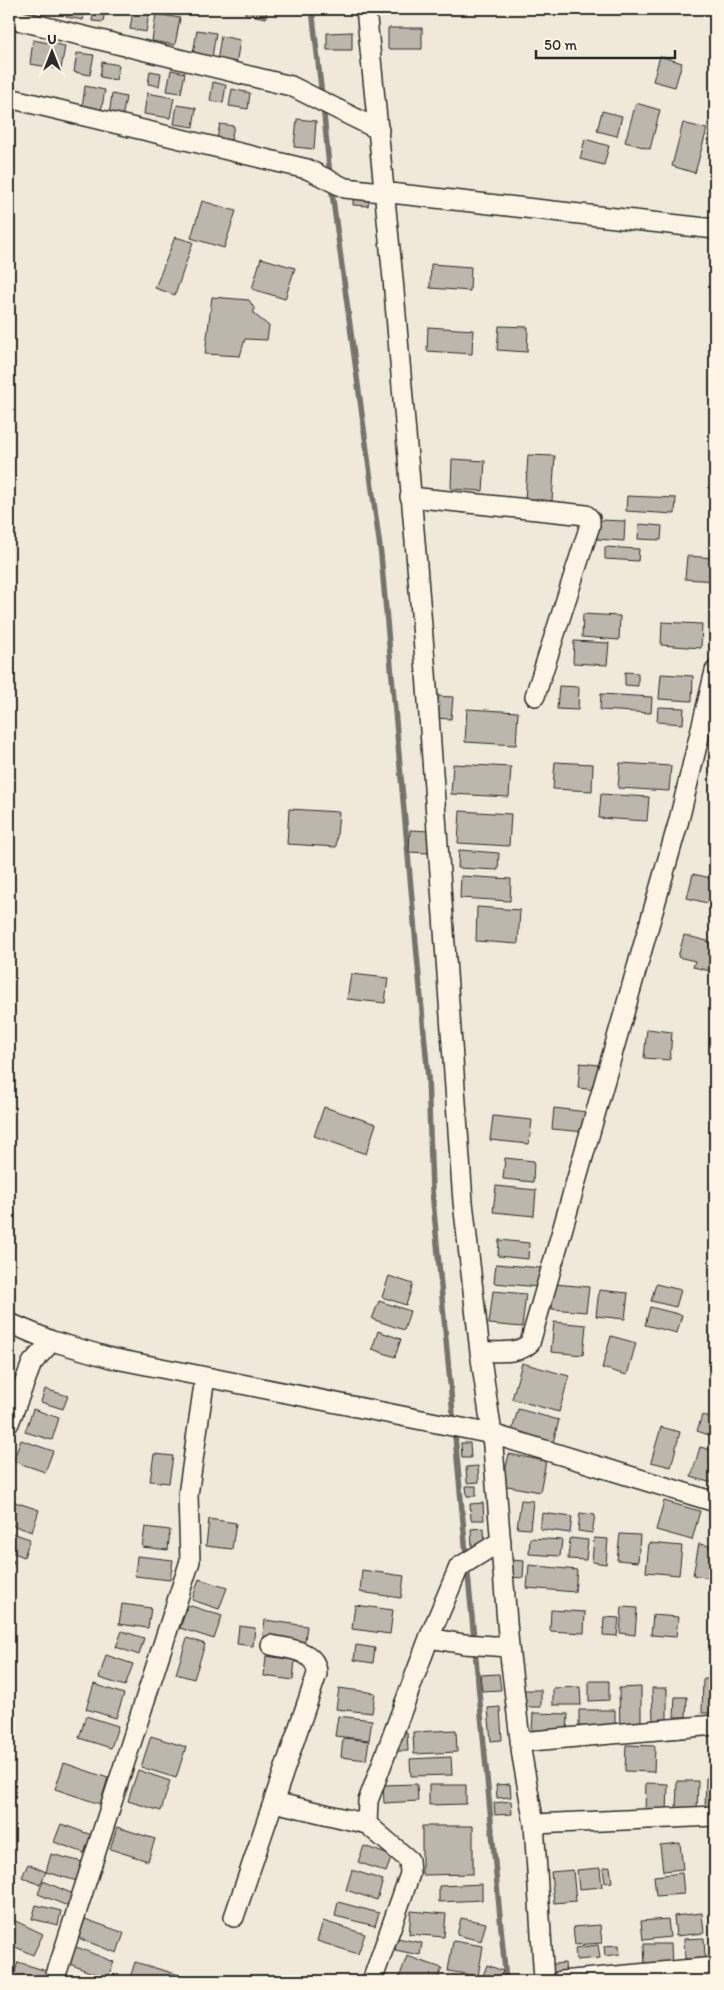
<svg xmlns="http://www.w3.org/2000/svg" width="724" height="1990" font-family="Itim,sans-serif">
<style>
.lines{fill:none;stroke-linecap:round;stroke-linejoin:round}
.stream{stroke:#75736d;stroke-width:5.5}
.building{fill:#bcb7ac;stroke:#2b2b2b}
.minor-casing{stroke:#2b2b2b;stroke-width:22}
.minor{stroke:#fcf5e5;stroke-width:19}
</style>
<rect width="100%" height="100%" fill="#efe9da"/>
<filter id="ink" filterUnits="userSpaceOnUse"><feTurbulence type="fractalNoise" baseFrequency=".02" numOctaves="2"/><feDisplacementMap in="SourceGraphic" scale="10" xChannelSelector="R" yChannelSelector="G"/><feConvolveMatrix kernelMatrix="1 2 1 2 8 2 1 2 1" color-interpolation-filters="sRGB"/></filter>
<g filter="url(#ink)">
<g class="lines">
<path class="stream" d="M312,9l10,87
M323,105l7,71
M331,185l50,370 47,522 4,113 74,791"/>
</g>
<path class="building" d="M26,9h17v3z
M68,9h17l-2,11 -17,-3z
M94,9h11l-2,13 -11,-1z
M246,9h21l-1,9 -21,-4z
M133,11l16,2 -3,19 -16,-3z
M156,14l24,4 -5,27 -23,-4z
M388,28h34v21h-34z
M197,30l19,3 -4,24 -19,-3z
M352,32v18h-25v-17z
M221,36l19,4 -4,25 -19,-3z
M33,40l32,6 -4,23 -31,-5z
M77,53l17,2 -4,20 -16,-3z
M660,56l22,7 -7,24 -22,-6z
M102,62l17,3 -3,15 -16,-3z
M171,70l14,3 -4,20 -14,-2z
M150,71l11,2 -2,13 -11,-2z
M213,82l13,3 -3,18 -13,-2z
M85,86l20,4 -4,22 -19,-4z
M232,89l18,4 -2,16 -19,-3z
M147,93l27,5 -4,20 -26,-4z
M112,94l14,3 -4,22 -13,-3z
M636,103l24,7 -10,39 -25,-7z
M177,105l19,3 -3,19 -19,-3z
M602,111l20,5 -5,20 -20,-5z
M297,119l19,2 -2,28 -20,-2z
M683,123l24,6 -12,44 -23,-7z
M220,124l14,2 -3,14 -14,-2z
M585,139l24,7 -5,19 -24,-6z
M353,191l17,2 -2,13 -15,-1z
M202,201l34,10 -12,37 -33,-10z
M175,237l18,5 -18,53 -20,-7z
M261,258l34,10 -10,31 -33,-10z
M431,264l40,3 -1,24 -40,-3z
M212,297l37,3 5,8v6l15,12 -2,14 -22,-1 -5,17 -35,-2z
M499,326l29,1 -1,25 -30,-2z
M428,327l45,3 -1,24 -45,-3z
M528,455l27,1 -3,45 -27,-1z
M452,459l33,2 -2,30 -32,-2z
M627,496l49,2 -1,16 -49,-3z
M599,520l26,1 -1,20 -27,-2z
M639,524l23,2 -1,14 -23,-1z
M605,547l34,2 -1,12 -33,-2z
M687,556l28,2v23l-30,-2z
M583,614l37,2 -1,24 -37,-3z
M662,622l40,2 -1,24 -40,-3z
M574,641l35,2 -2,22 -34,-2z
M625,672l13,1v13l-13,-1z
M661,674l32,2 -1,25 -33,-2z
M559,686l20,1 -1,23 -21,-1z
M601,694l51,3 -1,16 -51,-3z
M435,696l18,1 -2,22 -17,-1z
M658,707l26,1 -1,16 -26,-2z
M467,709l51,3 -2,33 -51,-3z
M555,762l38,2 -1,27 -39,-2z
M620,763l51,3 -2,25 -51,-3z
M453,764l58,3 -2,30 -58,-3z
M601,794l48,3 -2,24 -48,-3z
M289,809l50,3 -3,35 -49,-3z
M460,811l51,3 -2,32 -51,-3z
M410,830l20,1 -2,22 -19,-1z
M713,843l2,1v19l-7,-2z
M459,850l40,3 -1,17 -40,-2z
M693,874l22,5v26l-28,-7z
M461,876l50,3 -1,22 -50,-3z
M477,907l43,3 -2,34 -42,-3z
M684,935l31,8v29l-22,-5 2,-6 -17,-4z
M351,974l37,4 -3,25 -38,-4z
M647,1029l25,3 -2,28 -26,-2z
M580,1063l19,2 -2,25 -19,-2z
M324,1107l52,17 -10,30 -52,-18z
M554,1108l33,4 -2,20 -33,-3z
M493,1116l39,4 -3,24 -39,-4z
M505,1158l29,3 -1,21 -30,-3z
M496,1186l40,4 -2,26 -41,-4z
M499,1240l30,3 -1,16 -30,-3z
M496,1264l45,4 -2,19 -45,-4z
M389,1276l24,8 -7,21 -24,-8z
M554,1284l35,3 -3,25 -34,-3z
M656,1284l25,6 -5,17 -25,-6z
M599,1290l29,3 -3,26 -29,-3z
M493,1291l33,3 -4,33 -33,-3z
M379,1301l31,10 -6,19 -32,-11z
M650,1307l32,8 -5,18 -32,-8z
M554,1322l32,3 -3,30 -32,-3z
M378,1331l23,8 -6,18 -23,-8z
M611,1336l25,7 -9,32 -25,-7z
M522,1363l47,13 -10,36 -47,-13z
M45,1389l23,7 -5,13 -22,-7z
M33,1409l26,9 -7,22 -27,-8z
M518,1409l41,11 -7,26 -41,-11z
M702,1415l13,3 -3,18 -15,-5z
M661,1427l19,5 -9,35 -20,-5z
M21,1440l32,11 -8,21 -32,-11z
M461,1443h9l1,15h-9z
M700,1447l15,4v21l-3,11 -21,-6z
M154,1454l19,2 -4,27 -19,-2z
M509,1454l37,7 -6,31 -38,-7z
M478,1466l1,16 -12,1 -1,-16z
M466,1486h10v10h-9z
M9,1500l30,10 -7,22 -23,-8z
M521,1500l12,1 -3,28 -13,-1z
M664,1501l36,10 -8,29 -36,-10z
M483,1503l1,17h-13l-1,-16z
M542,1513l30,4 -2,16 -30,-4z
M580,1513l15,2 -3,18 -14,-2z
M209,1519l27,4 -4,26 -26,-3z
M145,1527l25,3 -2,20 -26,-3z
M484,1528l1,19h-13l-1,-18z
M9,1532l21,7 -6,18 -15,-6z
M620,1534l20,1 -2,27 -21,-2z
M530,1538l32,2 -2,16 -31,-2z
M570,1538l18,2 -2,20 -18,-1z
M594,1538l14,1 -2,25 -14,-2z
M649,1543l33,3 -3,29 -33,-3z
M699,1544l16,3v32l-22,-4z
M137,1556l36,4 -3,20 -35,-4z
M9,1559l5,2 -5,14z
M511,1560l13,1 -1,17 -13,-1z
M529,1565l48,5 -2,22 -48,-4z
M362,1570l42,6 -3,22 -41,-6z
M199,1579l28,9 -8,21 -27,-9z
M122,1604l29,4 -3,20 -29,-4z
M188,1605l34,11 -8,23 -34,-11z
M355,1605l38,5 -3,24 -38,-5z
M622,1607l15,1 -2,27 -15,-2z
M551,1610l34,2 -1,21 -34,-2z
M653,1615l25,2 -2,20 -25,-2z
M604,1617l15,1 -2,18 -14,-1z
M265,1620l42,6 -3,21 -42,-6z
M239,1626l16,2 -2,18 -16,-2z
M122,1631l22,7 -5,17 -23,-8z
M187,1638l18,6 -11,35 -18,-5z
M356,1645l19,3 -2,15 -19,-3z
M106,1655l27,9 -8,22 -26,-8z
M266,1656l29,4 -2,20 -29,-4z
M499,1674l2,16 -19,1 -2,-16z
M703,1679h12v34h-13z
M589,1681h20v19l-20,1z
M94,1684l30,10 -8,24 -30,-9z
M580,1687l1,18h-28v-17z
M641,1687v42l-21,1 -1,-42z
M339,1688l36,5 -3,20 -36,-4z
M652,1688h15v33h-14z
M519,1690h22v17h-22z
M675,1697h12l-1,20h-12z
M500,1707l2,33 -11,1 -3,-33z
M579,1710h36v21h-36z
M533,1713l35,1 -1,18 -35,-1z
M86,1716l32,10 -7,22 -32,-10z
M338,1716l34,4 -3,20 -34,-4z
M456,1730l1,22 -43,2 -1,-22z
M395,1732h12l1,19h-12z
M151,1736l35,11 -10,31 -35,-11z
M343,1738l26,3 -3,19 -25,-3z
M626,1745l29,1 -1,26 -29,-1z
M451,1757l1,18 -41,1 -1,-17z
M64,1763l44,15 -8,26 -45,-15z
M138,1770l32,11 -9,30 -33,-10z
M706,1778h9v32h-10z
M677,1781h21l-1,32 -21,-1z
M646,1783l22,1 -1,29 -22,-1z
M417,1784l1,17 -34,2 -1,-18z
M510,1784l1,13 -14,1 -1,-13z
M429,1785h37v19l-37,1z
M511,1801l1,13 -17,1 -1,-12z
M61,1824l39,14 -7,18 -39,-14z
M422,1826h51v48l-51,1z
M117,1827l38,12 -7,22 -38,-12z
M680,1843l3,26 -20,2 -3,-26z
M364,1846l28,10 -6,16 -28,-10z
M51,1854l31,8 -5,19 -31,-9z
M28,1864l18,8 -6,13 -18,-8z
M610,1867l2,15 -7,1 -2,-15z
M600,1868l2,19 -23,2 -2,-19z
M352,1870l31,10 -6,20 -31,-10z
M573,1870l3,31 -22,2 -3,-31z
M682,1873l2,21 -28,2 -2,-20z
M43,1881l37,16 -5,12 -37,-15z
M482,1884v16l-43,2v-16z
M338,1902l41,11 -4,13 -40,-10z
M36,1905l25,6 -3,14 -26,-6z
M411,1911l35,3 -2,23 -35,-3z
M702,1913l2,20 -28,3 -2,-20z
M9,1918l34,16 -10,21 -24,-11z
M461,1918l25,5 -5,18 -24,-6z
M85,1919l39,14 -7,20 -39,-15z
M668,1919l2,18 -27,3 -2,-19z
M323,1921l42,13 -7,20 -41,-13z
M600,1925l2,18 -27,2 -2,-18z
M397,1938l25,5 -2,12 -25,-5z
M704,1938l1,20 -20,1 -1,-20z
M453,1941l30,5 -5,30 -30,-5z
M644,1944h27l1,24h-27z
M598,1945l2,13 -24,2 -1,-12z
M619,1945l1,9 -15,2 -1,-10z
M74,1946l40,16 -7,17 -40,-16z
M407,1956l35,12 -5,13h-39z
M18,1962l38,12 -2,7 -42,-1z
M135,1962l51,15 -1,4h-56z
M565,1963l1,14 -21,2 -1,-14z
M487,1965l16,6 -4,10h-18z
M313,1977l15,4h-16z"/>
<g class="lines">
<g class="minor-casing">
<path id="minor" d="M366,9l27,270 33,394 37,529 17,150 12,82 17,213 13,109 12,68 10,157
M9,18l282,68 88,44
M9,98l298,71 38,19 370,41
M410,497l176,18 4,4v6l-55,171
M9,1323l43,18 59,17 381,76 223,68
M480,1352c16,-1 38,3 50,-9l149,-523 36,-149
M9,1423l23,-60 20,-22
M429,1638l35,6 45,3
M520,1742l195,-17
M274,1802l93,22
M534,1824l181,-8
M234,1917l83,-243c0,-24 -28,-25 -46,-29
M54,1981l136,-420 -2,-66 17,-118
M372,1981l38,-107 -1,-14 -42,-36 1,-23 61,-163 30,-71 42,-26
M561,1981l154,-14"/>
</g>
<use href="#minor" class="minor"/>
</g>
</g>
<rect width="724" height="1990" fill="none" stroke="#fcf5e5" stroke-width="30"/>
<rect x="15" y="15" width="694" height="1960" fill="none" stroke="#2b2b2b" stroke-width="2" filter="url(#ink)"/>
<g transform="translate(52 52)" stroke="#fcf5e5" stroke-width="4" paint-order="stroke">
<path d="M0-4L9 19L0 12L-9 19Z" fill="#2b2b2b"/>
<text y="-8" font-size="14" font-weight="bold" text-anchor="middle" fill="#2b2b2b">U</text>
</g>
<path d="M536 50v8h139v-8" fill="none" stroke="#2b2b2b" stroke-width="2.5"/>
<text x="544" y="50" font-size="15" fill="#2b2b2b" stroke="#fcf5e5" stroke-width="4" paint-order="stroke">50 m</text>
</svg>
